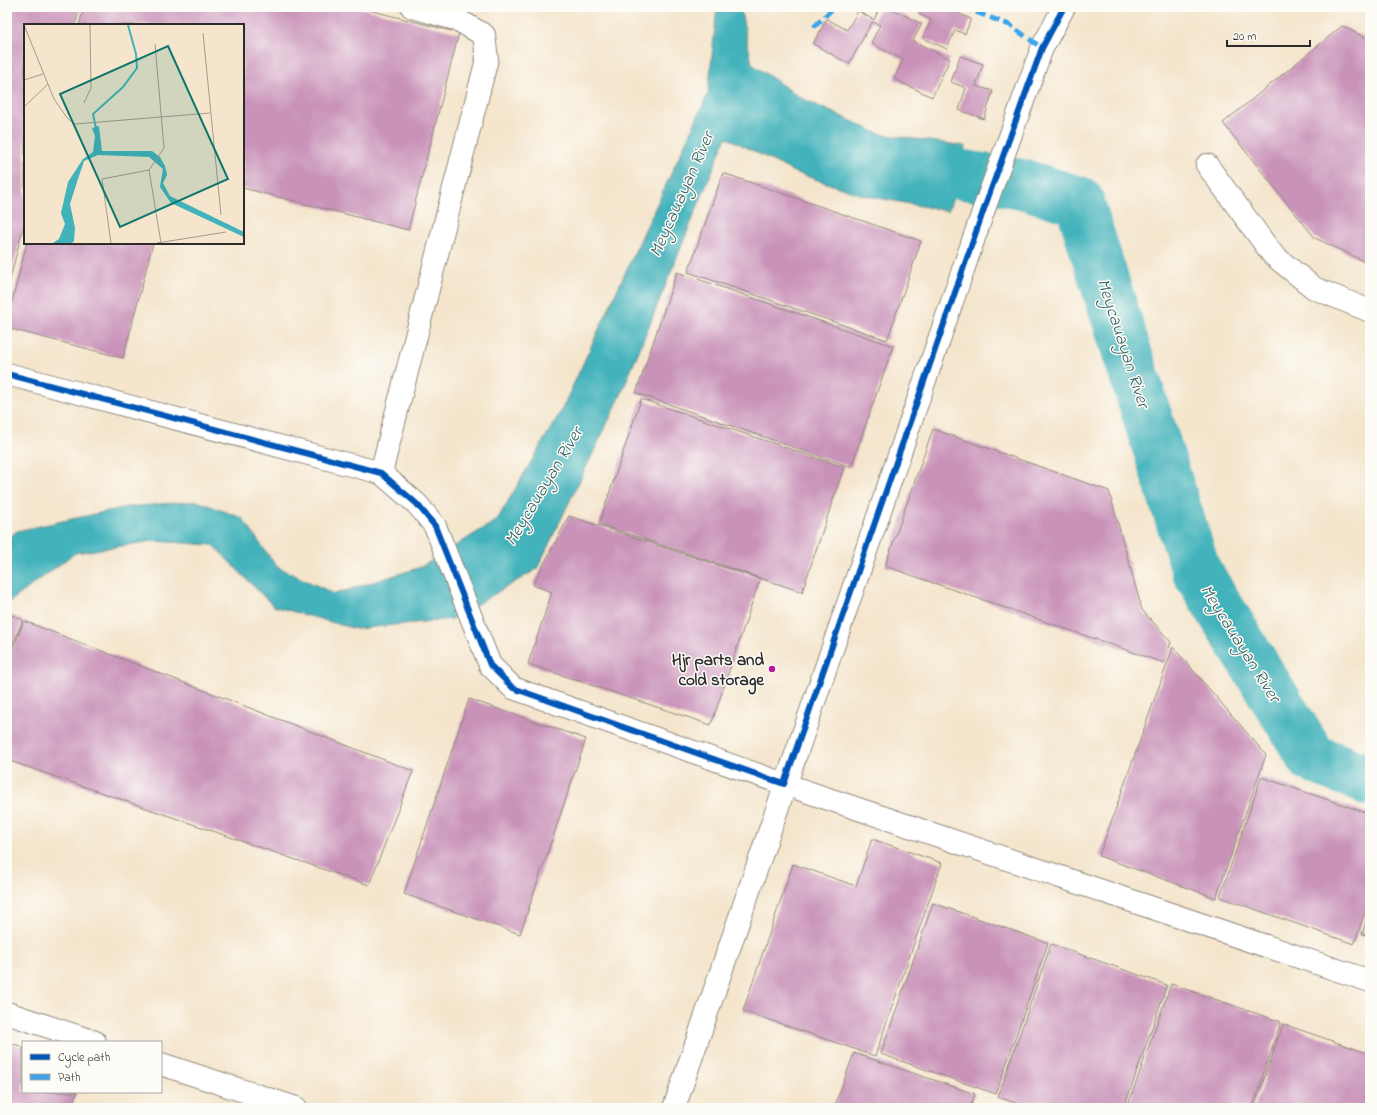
<svg xmlns="http://www.w3.org/2000/svg" width="1377" height="1115" font-family="'Indie Flower',sans-serif">
<style>
.water{fill:#42b2bb;stroke:#366e73}
.lines{fill:none;stroke-linecap:round;stroke-linejoin:round}
.river{stroke:#42b2bb;stroke-width:50}
.building{fill:#c993b9}
.minor-casing{stroke:#90887c;stroke-width:24}
.minor{stroke:#fff;stroke-width:22}
.quiet{stroke:#3ea3eb;stroke-width:5;stroke-dasharray:10 5;stroke-linecap:butt}
.cycleway-casing{stroke:#fdfcf7;stroke-width:8}
.cycleway{stroke:#0057b8;stroke-width:6}
.poi-dot{fill:#b5179e;stroke:#fdfcf7;stroke-width:1.5}
.labels{text-anchor:middle;stroke-width:3;stroke-linejoin:round;paint-order:stroke}
.poi-label{font-size:17px;font-weight:bold;fill:#2b2b2b;stroke:#fdfcf7;text-anchor:end}
.water-label{font-size:18px;font-style:italic;fill:#346165;stroke:#fdfcf7}
.inset-river{fill:none;stroke:#42b2bb;stroke-width:2}
.inset-road{fill:none;stroke:#a49b8c;stroke-width:1}
.view{fill:#0f766e;fill-opacity:0.15;stroke:#0f766e;stroke-width:2}
.inset-edge{fill:none;stroke:#2b2b2b;stroke-width:2}
</style>
<rect width="100%" height="100%" fill="#fdfcf7"/>
<filter id="ink" filterUnits="userSpaceOnUse"><feTurbulence type="fractalNoise" baseFrequency=".025" numOctaves="2"/><feDisplacementMap in="SourceGraphic" scale="8" xChannelSelector="R" yChannelSelector="G"/><feConvolveMatrix kernelMatrix="1 2 1 2 8 2 1 2 1" color-interpolation-filters="sRGB"/></filter>
<filter id="wash" filterUnits="userSpaceOnUse"><feTurbulence type="fractalNoise" baseFrequency=".012" numOctaves="4" result="noise"/><feDisplacementMap in="SourceGraphic" scale="16" xChannelSelector="R" yChannelSelector="G"/><feGaussianBlur stdDeviation="0.9" result="paint"/><feColorMatrix in="noise" values="0 0 0 0 0 0 0 0 0 0 0 0 0 0 0 0 0 1.4 0 .05"/><feComposite in="paint" operator="in"/></filter>
<g filter="url(#wash)">
<rect width="100%" height="100%" fill="#f4e5cc"/>
<path class="water" d="M717,7h23l12,57 49,34 79,36 85,12 -3,29 -14,36 -86,-16 -68,-23 -68,-35 -106,260 -83,172 -85,50 -96,10 -83,-23 -60,-61 -60,-4 -78,12 -68,51v-65l10,-8 110,-24 70,-6 45,17 35,49 58,27 86,-27 76,-47 65,-111 146,-315z"/>
<g class="lines">
<path class="river" d="M893,164l129,20 57,17 117,369 116,188 58,23"/>
</g>
<g id="blocks">
<path class="building" d="M7,7h73l-5,18h-50v195l-17,67z
M84,7h273l102,26 -51,197 -165,-42v-163h-164z
M880,7h7l35,17 -9,17 37,18 -18,38 -38,-18 9,-19 -32,-17 9,-18 -8,-3 -23,42 -36,-20 14,-25 20,11 11,-19 16,9z
M922,7h22l27,12 -6,15 -10,-4 -8,19 -24,-11 8,-18 -12,-6z
M1342,26l28,14v224l-55,-26 -92,-115z
M960,56l23,8 -7,22 17,5 -9,28 -25,-9 7,-22 -15,-6z
M723,173l198,68 -34,99 -199,-68z
M27,243h126l-30,115 -116,-30v-7z
M677,272l216,74 -42,121 -215,-74z
M641,399l203,68 -42,125 -203,-68z
M933,429l176,62 33,119 29,32 -7,21 -279,-97z
M569,516l191,63 -49,146 -183,-61 24,-72 -19,-7z
M7,613l16,7 -16,38z
M24,621l389,150 -44,114 -362,-125v-97z
M1173,647l93,108 -50,143 -117,-42z
M469,699l117,40 -66,195 -116,-40z
M1261,777l109,37v85l-16,45 -134,-47z
M872,839l70,24 -67,193 -132,-45 50,-147 63,22z
M933,903l115,40 -52,151 -115,-40z
M1370,910v26l-8,-2z
M1051,944l116,41 -43,123h-94l-32,-11z
M1171,984l110,38 -29,86h-125z
M1283,1024l87,30v54h-116z
M7,1042l16,5v45h54l-6,16h-64z
M854,1053l121,41 -5,14h-136z"/>
</g>
</g>
<g filter="url(#ink)">
<use href="#blocks" fill-opacity="0" stroke="#90887c" stroke-width="1"/>
<g class="lines">
<g class="minor-casing">
<path id="minor" d="M1207,165l66,90 41,33 56,23
M7,374l374,99 36,31 18,22 55,139 23,23 271,96 586,197
M381,473l106,-414 -3,-24 -26,-15 -46,-13
M7,1013l88,29
M161,1064l135,44
M674,1108l310,-899 58,-161 22,-41"/>
</g>
<use href="#minor" class="minor"/>
<path class="quiet" d="M962,7l48,18 32,23
M814,27l20,-20"/>
<g class="cycleway-casing">
<path id="cycleway" d="M7,374l374,99 36,31 18,22 55,139 23,23 271,96 200,-575 58,-161 22,-41"/>
</g>
<use href="#cycleway" class="cycleway"/>
</g>
</g>
<circle class="poi-dot" cx="772" cy="669" r="4"/>
<g class="labels">
<g class="poi-label">
<text x="764" y="665">Hjr parts and<tspan x="764" dy="20">cold storage</tspan></text>
</g>
<g class="water-label">
<text transform="translate(681 194) rotate(-66)" y="6">Meycauayan River</text>
<text transform="translate(1124 343) rotate(72)" y="6">Meycauayan River</text>
<text transform="translate(543 486) rotate(-59)" y="6">Meycauayan River</text>
<text transform="translate(1241 643) rotate(58)" y="6">Meycauayan River</text>
</g>
</g>
<g transform="translate(24 24)">
<rect width="220" height="220" fill="#f4e5cc"/>
<path d="M75,102l3,25h50l8,6 5,9 2,9 -4,8 7,13 74,36v5l-73,-34 -11,-16 3,-18 -14,-12 -51,-2 -14,6 -7,21 -7,22 5,24 -1,13 -2,2h-19l6,-4 6,-15 -4,-11 7,-31 15,-23 10,-7 2,-16 -3,-8z" fill="#42b2bb"/>
<path class="inset-river" d="M73,109l-4,-19 30,-27 14,-19 -1,-14 -8,-29"/>
<path class="inset-road" d="M0,1l30,74 14,20 7,5 135,-11M179,9l18,182M131,20l9,104 -15,22 12,73M0,56l19,-6M60,79l7,-15 -1,-63M0,83l24,-23M87,219l-9,-64 47,-9M133,219l69,-11"/>
<path class="view" d="M144,22l60,133 -108,48 -60,-133z"/>
<rect width="220" height="220" class="inset-edge"/>
</g>
<rect width="1377" height="1115" fill="none" stroke="#fdfcf7" stroke-width="24"/>
<rect x="22" y="1041" width="140" height="52" fill="#fdfcf7" stroke="#a9a8a5"/>
<rect x="30" y="1054" width="20" height="6" fill="#0057b8" stroke="#a9a8a5"/>
<text x="58" y="1061" font-size="12" fill="#2b2b2b">Cycle path</text>
<rect x="30" y="1074" width="20" height="6" fill="#3ea3eb" stroke="#a9a8a5"/>
<text x="58" y="1081" font-size="12" fill="#2b2b2b">Path</text>
<path d="M1227 40v6h83v-6" fill="none" stroke="#2b2b2b" stroke-width="2"/>
<text x="1233" y="40" font-size="12" fill="#2b2b2b" stroke="#fdfcf7" stroke-width="3" paint-order="stroke">20 m</text>
</svg>
